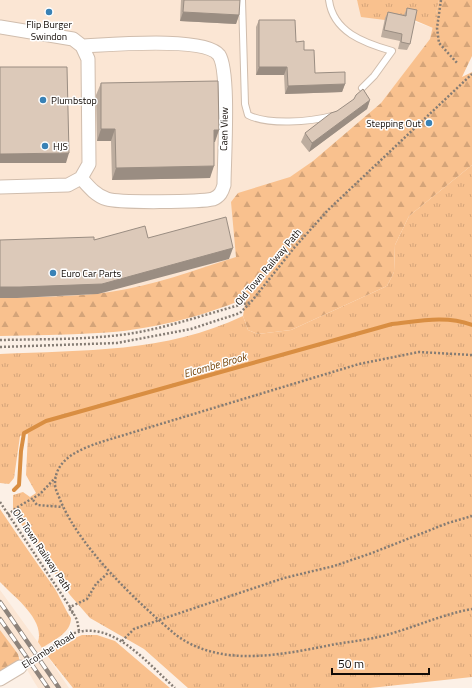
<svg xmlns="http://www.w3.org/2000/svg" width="472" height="688" viewBox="0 0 472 688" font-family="'Titillium Web',sans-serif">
	<defs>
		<pattern id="grass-tufts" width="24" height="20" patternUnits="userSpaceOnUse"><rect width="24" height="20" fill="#f9c18e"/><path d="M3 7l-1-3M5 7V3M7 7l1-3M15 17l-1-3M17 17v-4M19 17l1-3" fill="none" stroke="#d4a479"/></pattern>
		<pattern id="forest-firs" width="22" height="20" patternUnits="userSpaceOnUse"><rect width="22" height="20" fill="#f9c18e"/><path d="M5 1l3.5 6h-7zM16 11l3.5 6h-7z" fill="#d4a479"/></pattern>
	</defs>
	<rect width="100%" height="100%" fill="#fcf0e6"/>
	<path fill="#fbe6d4" d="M 0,0 L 357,0 L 357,2 L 433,28 L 430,40 L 381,103 L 313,161 L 249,207 L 263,255 L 163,297 L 0,311 Z
		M 0,590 L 42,648 L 69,688 L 38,688 L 33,680 L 18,654 L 0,630 Z"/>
	<path fill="url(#grass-tufts)" d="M 357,0 L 439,0 L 433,28 L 414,20 L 385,20 L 361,17 Z
		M 472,165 L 472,677 L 370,688 L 188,688 L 144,649 L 90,618 L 70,595 L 13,512 L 13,495 L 23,492 L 30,497 L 36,493 L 26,475 L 28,434 L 20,436 L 14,478 L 9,484 L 0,483 L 0,354 C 84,350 165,353 243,316 L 248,330 L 258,334 L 291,330 L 387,286 L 394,272 L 395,245 L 409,216 Z
		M 0,509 C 17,535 35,560 53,586 C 60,596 64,608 71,618 C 71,633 54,640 42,648 L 38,642 C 45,619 14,597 0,582 Z
		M 82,635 L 97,635 L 115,641 L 170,688 L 73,688 L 46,654 L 70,640 Z"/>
	<path fill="url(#forest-firs)" d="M 439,0 L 472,0 L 472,56 L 462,77 L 472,72 L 472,165 L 409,216 L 395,245 L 394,272 L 387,286 L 291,330 L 258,334 L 248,330 L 243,316 L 246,298 C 202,317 146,331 98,333 C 65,335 33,335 0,336 L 0,298 C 36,297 74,297 110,292 C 152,286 195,270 236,257 L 231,202 L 238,193 L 290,177 L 313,161 L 381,103 L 430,39 Z
		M 0,630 L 18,654 L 20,662 L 0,673 Z"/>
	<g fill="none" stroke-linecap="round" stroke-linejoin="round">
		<path stroke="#d98e42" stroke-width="4" d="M 14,490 L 19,485 L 21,451 L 24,433 L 46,421 L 392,324 C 419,321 446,315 472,325"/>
		<g stroke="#d0bdad" stroke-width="8">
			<path id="lane" d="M 242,0 L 245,104 L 248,115 C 268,125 310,122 332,116
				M 329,0 C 333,32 364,43 392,51 L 374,76 L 362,88"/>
		</g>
		<g stroke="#d0bdad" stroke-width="15">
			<path id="street" d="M 0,27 L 73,39 L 82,46 L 88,59 L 89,164 L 81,178 L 68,185 L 0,187
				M 81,178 C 88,186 96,196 107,199 C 118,203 201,202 213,199 C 220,196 222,192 224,185 C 224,161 230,71 219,55 C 205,36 107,45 82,46
				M 0,679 L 20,667"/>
		</g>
		<path stroke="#857c74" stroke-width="2.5" stroke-dasharray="2 2" stroke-linecap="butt" d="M 441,0 L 437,28 L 439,43 L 458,64
			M 0,340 C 44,339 90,340 134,333 C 174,326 212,312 251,302
			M 0,347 L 117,343 L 191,329 L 240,313 L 251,302 L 294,248 L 328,210 L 472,74
			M 472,355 L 419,352 L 359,364 L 101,442 C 81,449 55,458 55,484 C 55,490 59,496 61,502 C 82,550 136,601 176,635 C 222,669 285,654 336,644 C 355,641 375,639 393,633 C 420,625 444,614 472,609
			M 33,500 L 37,505 L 63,507
			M 0,502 L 70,607 L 70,611 L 74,614
			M 8,515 L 16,508 L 40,494 L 56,477
			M 79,631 L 77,620 L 70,607 L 87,599 L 96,584 L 109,572
			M 122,641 L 134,629 L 159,620 L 284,578 L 334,566 L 372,553 L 448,523 L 472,516
			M 30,661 L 72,634 C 112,618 148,664 175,688"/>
		<use href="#lane" stroke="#fff" stroke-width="6"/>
		<use href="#street" stroke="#fff" stroke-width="13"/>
		<g stroke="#8d837b" stroke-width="4.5">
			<path id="rail" d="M 0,602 L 59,688
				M 0,619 L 48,688"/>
		</g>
		<use href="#rail" stroke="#fff" stroke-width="3" stroke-dasharray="9" stroke-linecap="butt"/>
	</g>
	<path fill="#bdad9f" d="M 181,0 L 240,0 L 239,15 L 236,24 L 180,21 Z
		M 407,8 L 410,44 L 407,50 L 398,49 L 400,41 L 381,37 L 385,18 L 388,12 L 404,15 Z
		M 259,20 L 296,42 L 304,50 L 315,73 L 345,84 L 342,92 L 285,94 L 284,75 L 256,75 L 256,27 Z
		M 101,83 L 215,142 L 214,142 L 210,178 L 112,180 L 111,141 L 97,141 L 96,95 Z
		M 370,100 L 367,109 L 309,152 L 301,142 L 305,133 L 337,111 Z"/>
	<path fill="#9a8d82" d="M 183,12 L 239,15 L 236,24 L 180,21 Z
		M 259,67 L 287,67 L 284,75 L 256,75 Z
		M 345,84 L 342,92 L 285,94 L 288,86 Z
		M 370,100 L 367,109 L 309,152 L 312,143 Z
		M 101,129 L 115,129 L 111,141 L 97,141 Z
		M 214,130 L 219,130 L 215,142 L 209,142 Z
		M 69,153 L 66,163 L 0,163 L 0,154 Z
		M 214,166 L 210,178 L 112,180 L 116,168 Z
		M 233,248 L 229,259 L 98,294 L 17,298 L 0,298 L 0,287 Z"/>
	<path fill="#dcc9b9" stroke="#9a8d82" d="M 184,0 L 240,0 L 239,15 L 183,12 Z
		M 407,8 L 417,10 L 410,44 L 401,42 L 402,34 L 384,30 L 388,12 L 406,16 Z
		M 259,20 L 295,20 L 296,42 L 304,41 L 304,50 L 314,50 L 315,73 L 345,72 L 345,84 L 288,86 L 287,67 L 259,67 Z
		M 0,67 L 67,67 L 69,153 L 0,154 Z
		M 218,81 L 219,130 L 214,130 L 214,166 L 116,168 L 115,129 L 101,129 L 101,83 Z
		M 363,89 L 370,100 L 312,143 L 305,133 L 331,113 L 337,111 L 354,99 L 356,95 Z
		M 226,217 L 233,248 L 102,284 L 20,287 L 0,287 L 0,240 L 94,237 L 94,240 L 145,226 L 148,238 Z"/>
	<g fill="#3982b6" stroke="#fff" stroke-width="1.5">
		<circle cx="49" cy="12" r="4"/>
		<circle cx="43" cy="100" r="4"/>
		<circle cx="429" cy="123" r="4"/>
		<circle cx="45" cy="146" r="4"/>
		<circle cx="53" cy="273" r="4"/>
	</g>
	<g text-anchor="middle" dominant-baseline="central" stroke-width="3" stroke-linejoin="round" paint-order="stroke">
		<g font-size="10" fill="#120b06" stroke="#fff" text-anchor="start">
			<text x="49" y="24" text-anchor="middle">Flip Burger<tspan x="49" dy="12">Swindon</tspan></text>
			<text x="51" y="100">Plumbstop</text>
			<text x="421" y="123" text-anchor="end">Stepping Out</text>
			<text x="53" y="146">HJS</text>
			<text x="61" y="273">Euro Car Parts</text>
		</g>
		<g font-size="10" fill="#120b06" stroke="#fff">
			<text transform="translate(224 129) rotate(-89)">Caen View</text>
			<text transform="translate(268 267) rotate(-50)">Old Town Railway Path</text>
			<text transform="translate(42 550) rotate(56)">Old Town Railway Path</text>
			<text transform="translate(48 650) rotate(-32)">Elcombe Road</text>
		</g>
		<g font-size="11" font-style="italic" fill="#77450a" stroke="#fff">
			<text transform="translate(215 365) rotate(-16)">Elcombe Brook</text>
		</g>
	</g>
	<path d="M332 668v6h97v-6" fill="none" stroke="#120b06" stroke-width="2"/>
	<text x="338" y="668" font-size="12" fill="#120b06" stroke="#ffffff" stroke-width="3" paint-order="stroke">50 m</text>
</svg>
